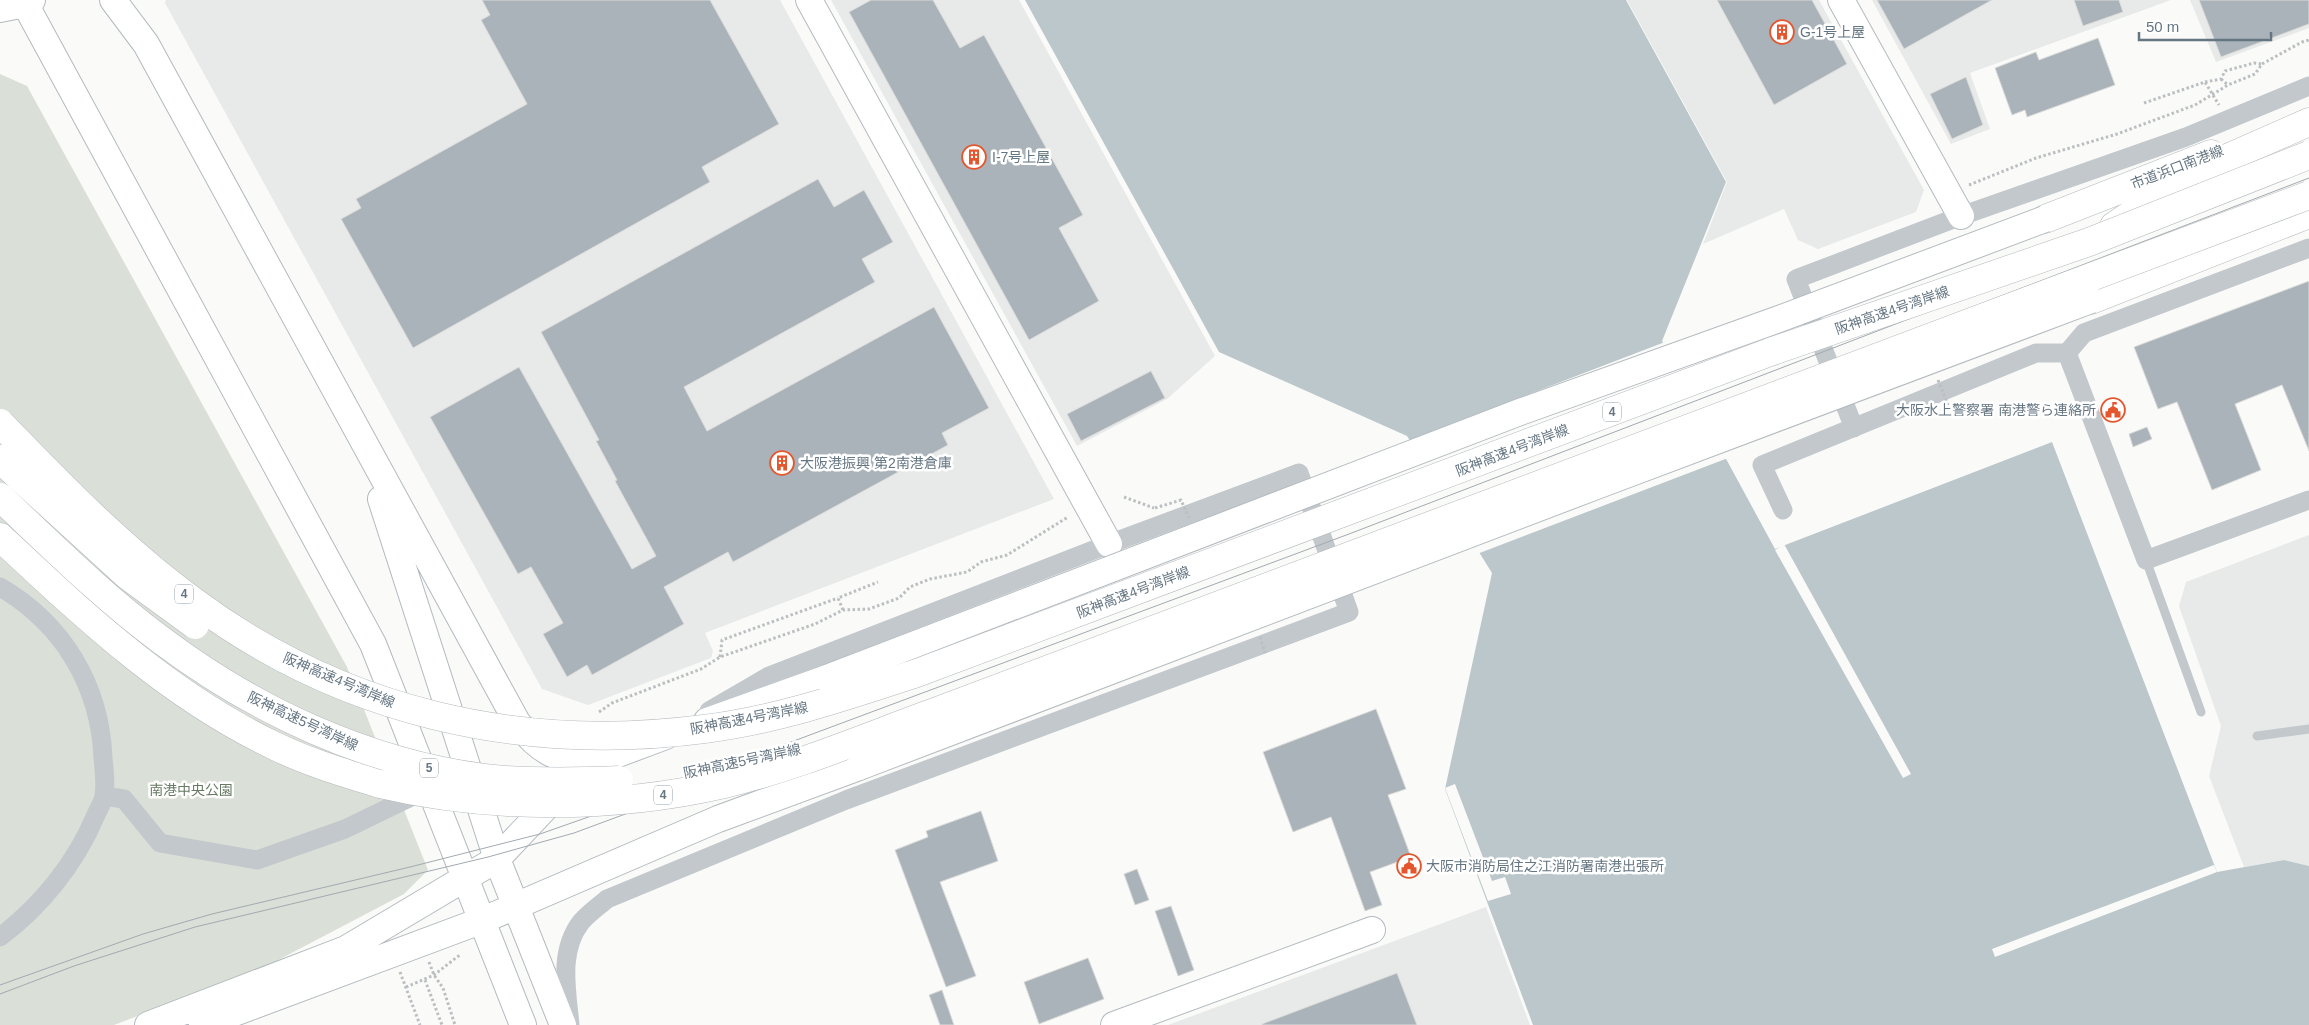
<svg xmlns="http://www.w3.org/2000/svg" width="2309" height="1025" viewBox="0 0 2309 1025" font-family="Arial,'Noto Sans JP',sans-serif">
	<rect width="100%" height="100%" fill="#fafaf8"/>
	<path fill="#e8e9e9" d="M 166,0 L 780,0 L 1054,499 L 705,633 L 713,651 L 711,658 L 588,705 L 542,689 L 165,3 Z
		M 831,0 L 1019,0 L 1215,356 L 1167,399 L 1077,446 Z
		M 1627,0 L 1819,0 L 1924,190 L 1916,212 L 1818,249 L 1798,240 L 1784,209 L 1703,244 L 1727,182 Z
		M 1872,0 L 2171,0 L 1970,73 L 1990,129 L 1951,144 Z
		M 2190,0 L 2309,0 L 2309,28 L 2216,62 Z
		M 2309,535 L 2309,866 L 2284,860 L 2244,867 L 2209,776 L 2221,726 L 2179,606 L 2186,582 Z
		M 1486,907 L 1530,1025 L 1168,1025 Z"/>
	<path fill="#dadfd7" d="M 0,74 L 27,86 L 347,667 L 428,870 L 404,894 L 263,968 L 114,1025 L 0,1025 Z"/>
	<path fill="#bbc7cb" d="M 1025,0 L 1626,0 L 1726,182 L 1662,341 L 1775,549 L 2052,442 L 2217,872 L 2284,860 L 2309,866 L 2309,1025 L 1533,1025 L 1445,789 L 1492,573 L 1407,436 L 1219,352 Z"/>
	<path fill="#fafaf8" d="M 1665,342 L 1728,458 L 1477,554 L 1407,441 Z
		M 1784,544 L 1911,774 L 1903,778 L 1775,550 Z
		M 1455,784 L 1492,881 L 1505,877 L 1511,894 L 1488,901 L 1445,788 Z
		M 2214,865 L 2217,872 L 1995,957 L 1992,949 Z"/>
	<path fill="#aab3b9" stroke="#dcdcda" d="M 482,0 L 710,0 L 779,124 L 702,167 L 710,182 L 413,348 L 341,219 L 361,208 L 356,199 L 527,104 L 481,20 L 490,15 Z
		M 871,0 L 933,0 L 960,48 L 984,35 L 1083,215 L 1059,228 L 1099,301 L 1029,340 L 849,12 Z
		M 1717,0 L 1812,0 L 1847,64 L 1774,105 Z
		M 1877,0 L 1992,0 L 1904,49 Z
		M 2074,0 L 2119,0 L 2123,12 L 2083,26 Z
		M 2199,0 L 2309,0 L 2309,24 L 2221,57 Z
		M 2098,38 L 2115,85 L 2027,117 L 2025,110 L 2012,115 L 1995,68 L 2036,52 L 2039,60 Z
		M 1966,77 L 1983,125 L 1952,139 L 1930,94 Z
		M 818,179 L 834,207 L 864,190 L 893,242 L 862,259 L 875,282 L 684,387 L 707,431 L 934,307 L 989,408 L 942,433 L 948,445 L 733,562 L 728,552 L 664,587 L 684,624 L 592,675 L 587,665 L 567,677 L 543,634 L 563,623 L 531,567 L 518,574 L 430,417 L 519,367 L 632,569 L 656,556 L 615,481 L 617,480 L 596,441 L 599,440 L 541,332 Z
		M 2309,281 L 2309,451 L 2282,385 L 2235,404 L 2261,470 L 2212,490 L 2177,402 L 2158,409 L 2134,347 Z
		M 1151,371 L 1165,398 L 1081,441 L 1067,414 Z
		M 2147,427 L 2152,439 L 2133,447 L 2129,434 Z
		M 1376,709 L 1406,789 L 1388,795 L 1411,857 L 1370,872 L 1382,905 L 1365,911 L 1331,817 L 1293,832 L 1263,752 Z
		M 981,811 L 998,861 L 940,882 L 976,976 L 946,987 L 895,850 L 928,837 L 926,831 Z
		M 1137,869 L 1149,900 L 1135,905 L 1124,874 Z
		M 1171,906 L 1194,970 L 1178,976 L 1155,911 Z
		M 1088,958 L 1104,999 L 1039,1024 L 1024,982 Z
		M 1397,973 L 1417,1025 L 1262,1025 L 1262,1024 Z
		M 942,990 L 954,1025 L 940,1025 L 929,995 Z"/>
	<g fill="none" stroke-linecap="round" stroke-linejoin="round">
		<g stroke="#b3babf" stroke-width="28">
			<path id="secondary" d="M 23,0 L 373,644 L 523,1025
				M 113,0 L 146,44 L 517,722 C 541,755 559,761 599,761
				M 809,0 L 1109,544
				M 1841,0 L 1961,216
				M 0,9 L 25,4 L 32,0
				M 381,499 L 497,859 L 563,1025
				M 707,721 L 827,678
				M 148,1025 L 346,949 L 497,859 L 578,773 L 599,761 L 666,736
				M 202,1025 L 483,920 L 718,819 L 859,767
				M 1114,1025 L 1372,930"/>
		</g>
		<g stroke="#b5babe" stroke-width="29">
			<path id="primary" d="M 2045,219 L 2211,154
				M 2091,300 L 2309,214"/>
		</g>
		<g stroke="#b4b9bd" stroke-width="29">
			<path id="highway" d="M 2114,226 L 2191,174 L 2309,122
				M 0,537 C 86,617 169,696 277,747 C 310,763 345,773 380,784"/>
		</g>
		<path stroke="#bbbfc2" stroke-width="3" stroke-dasharray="2.5 2.5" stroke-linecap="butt" d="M 2221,79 L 2228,85
			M 2205,82 L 2221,79 L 2225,71 L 2254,63 L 2262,64
			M 2144,103 L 2205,82 L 2219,105
			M 1969,185 L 2036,158 L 2117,134 L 2195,105 L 2228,85 L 2255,74 L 2262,64 L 2302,42 L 2309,40
			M 1124,497 L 1154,508
			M 843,610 L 838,598 L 878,582
			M 720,657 L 722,640 L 838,598
			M 599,712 L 612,703 L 701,669 L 720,657 L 815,624 L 843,610 L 869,609 L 899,598 L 910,587 L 930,579 L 967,572 L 981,562 L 1007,555 L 1068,517
			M 429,962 L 434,975 L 443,988 L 455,1025
			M 400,972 L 420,1025
			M 425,980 L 442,1025
			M 406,987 L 434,975 L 461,954"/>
		<path stroke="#c3c8cc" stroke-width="9" d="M 2146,560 L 2201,712
			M 2257,736 L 2309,729"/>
		<path stroke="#c3c8cc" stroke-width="19" d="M 2067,353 L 2146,560 L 2309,500
			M 2067,353 L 2084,333 L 2309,248
			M 1854,428 L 1796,279 L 1961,216 L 2186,137 L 2309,86
			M 1783,510 L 1762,465 L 2036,353 L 2067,353
			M 0,587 C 63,624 100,685 103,758 C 104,769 106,784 104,796 C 103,802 98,810 95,817 C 75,864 41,906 0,937
			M 104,796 L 124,799 L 160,843 L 257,860 L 345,829 L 409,798
			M 570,1025 C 567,991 558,952 581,922 C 588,914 599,906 607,899 L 846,800 L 1349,612 L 1299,473 L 1109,544 L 769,676 L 709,711"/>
		<use href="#secondary" stroke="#fff" stroke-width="26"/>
		<use href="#primary" stroke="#fff" stroke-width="28"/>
		<use href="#highway" stroke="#fff" stroke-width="28"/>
		<path stroke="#a2aab0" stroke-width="1" d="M 0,985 L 143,934 L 212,914 L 410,867 L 540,834 L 614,808 L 1349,534 L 2057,262 L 2309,168
			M 0,994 L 74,966 L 195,927 L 488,857 L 574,833 L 1352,545 L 2309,178"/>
		<g stroke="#b3babf" stroke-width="28" stroke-linecap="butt">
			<path id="secondary-bridge" d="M 827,678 L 1520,412 L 1779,319 L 2045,219
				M 859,767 L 1599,485 L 2091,300"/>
		</g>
		<g stroke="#b4b9bd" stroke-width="29" stroke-linecap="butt">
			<path id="highway-bridge" d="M 0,423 C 61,486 122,549 193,601 C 342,712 520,753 704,729 C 777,720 847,696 917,673 L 1770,352 L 2089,242 L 2309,155
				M 0,459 L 128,576 L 195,625
				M 0,497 C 52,546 103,597 161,640 C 254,710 367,763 484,778 C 529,783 574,782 619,780
				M 380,784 C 489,810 615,809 724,784 C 796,767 866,737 935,712 L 2309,195"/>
		</g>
		<path stroke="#bbbfc2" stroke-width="3" stroke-dasharray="2.5 2.5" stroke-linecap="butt" d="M 1938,380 L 1948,405
			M 1155,508 L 1181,500 L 1189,518
			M 1260,637 L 1265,653"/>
		<use href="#secondary-bridge" stroke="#fff" stroke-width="26"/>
		<use href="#highway-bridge" stroke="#fff" stroke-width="28"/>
	</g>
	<defs>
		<g id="building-ring" transform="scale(1.25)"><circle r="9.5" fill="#fff" stroke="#e4572e" stroke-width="1.5"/><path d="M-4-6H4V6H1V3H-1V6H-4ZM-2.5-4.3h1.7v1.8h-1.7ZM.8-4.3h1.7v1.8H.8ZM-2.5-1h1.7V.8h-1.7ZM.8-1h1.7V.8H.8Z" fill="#e4572e"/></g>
		<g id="civic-ring" transform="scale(1.25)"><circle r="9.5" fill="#fff" stroke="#e4572e" stroke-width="1.5"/><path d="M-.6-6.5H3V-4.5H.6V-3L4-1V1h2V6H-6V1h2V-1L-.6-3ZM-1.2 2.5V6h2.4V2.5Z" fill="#e4572e"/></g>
	</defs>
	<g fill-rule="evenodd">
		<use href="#building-ring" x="1782" y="32"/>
		<use href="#building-ring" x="974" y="157"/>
		<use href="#civic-ring" x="2113" y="410"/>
		<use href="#building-ring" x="782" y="463"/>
		<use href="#civic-ring" x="1409" y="866"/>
	</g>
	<g text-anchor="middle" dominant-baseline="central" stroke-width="5" stroke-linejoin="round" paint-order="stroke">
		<g fill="#fff" stroke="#939fa8" stroke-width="1">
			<rect x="1603" y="402.5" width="18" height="19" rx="4"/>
			<rect x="175" y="584.5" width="18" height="19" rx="4"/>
			<rect x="420" y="758.5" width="18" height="19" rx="4"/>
			<rect x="654" y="785.5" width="18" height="19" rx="4"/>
		</g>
		<g font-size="12" font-weight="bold" fill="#657683">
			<text x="1612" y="412">4</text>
			<text x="184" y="594">4</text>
			<text x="429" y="768">5</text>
			<text x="663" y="795">4</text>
		</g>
		<g font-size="14" fill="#657683" stroke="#fff" text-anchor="start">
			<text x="1800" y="32">G-1号上屋</text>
			<text x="992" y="157">I-7号上屋</text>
			<text x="2096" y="410" text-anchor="end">大阪水上警察署 南港警ら連絡所</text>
			<text x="800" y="463">大阪港振興 第2南港倉庫</text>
			<text x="1426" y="866">大阪市消防局住之江消防署南港出張所</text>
		</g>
		<g font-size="14" fill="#657683" stroke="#fff">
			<text transform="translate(2177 167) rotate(-21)">市道浜口南港線</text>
			<text transform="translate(1892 310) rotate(-19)">阪神高速4号湾岸線</text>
			<text transform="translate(1512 450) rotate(-21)">阪神高速4号湾岸線</text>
			<text transform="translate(1133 592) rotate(-21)">阪神高速4号湾岸線</text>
			<text transform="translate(339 680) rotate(23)">阪神高速4号湾岸線</text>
			<text transform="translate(749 718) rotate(-11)">阪神高速4号湾岸線</text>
			<text transform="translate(303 721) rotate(25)">阪神高速5号湾岸線</text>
			<text transform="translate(742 761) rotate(-12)">阪神高速5号湾岸線</text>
		</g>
		<g font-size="14" fill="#687a64" stroke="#fff">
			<text x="191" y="790">南港中央公園</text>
		</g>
	</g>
	<path d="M2139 32v8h132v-8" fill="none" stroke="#657683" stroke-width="2.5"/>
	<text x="2146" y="32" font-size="15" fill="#657683" stroke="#ffffff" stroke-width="4" paint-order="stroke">50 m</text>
</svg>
